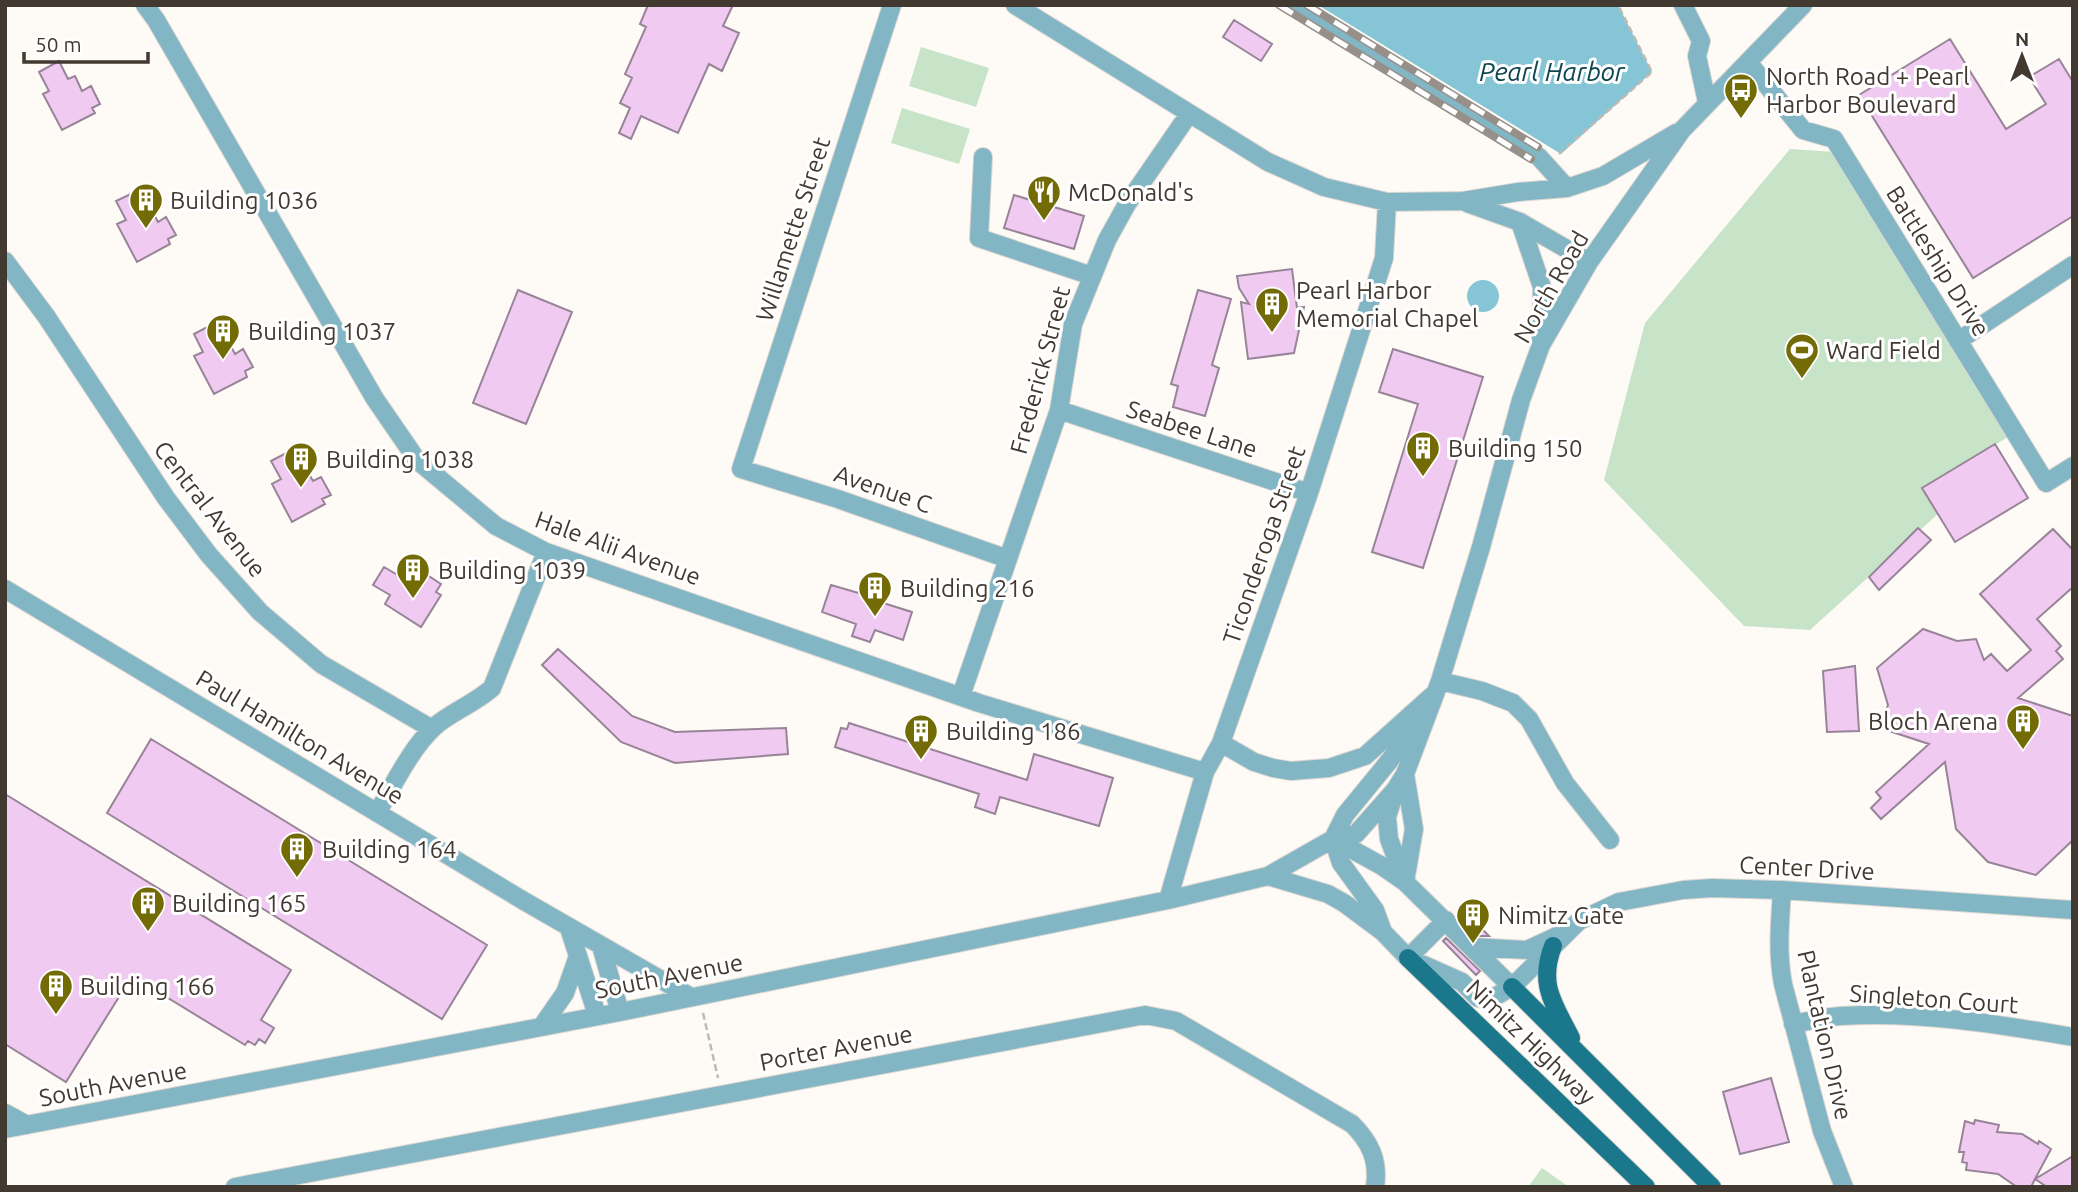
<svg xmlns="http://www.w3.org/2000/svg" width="2078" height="1192" viewBox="0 0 2078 1192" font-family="Ubuntu,sans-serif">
	<rect width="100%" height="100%" fill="#fefaf5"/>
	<path fill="#c7e4c8" d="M 921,47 L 989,68 L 976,107 L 909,86 Z
		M 902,108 L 970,129 L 959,164 L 891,143 Z
		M 1790,149 L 1835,152 L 2008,437 L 1923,488 L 1938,514 L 1810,630 L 1744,626 L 1604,480 L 1645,323 Z
		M 1542,1168 L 1569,1187 L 1528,1187 Z"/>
	<path fill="#86c5d5" d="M 1318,5 L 1618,5 L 1652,72 L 1561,154 Z
		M1467 296a16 16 0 1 1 32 0a16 16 0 1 1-32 0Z"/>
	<path fill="#f1caf1" stroke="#988498" stroke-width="2" d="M 648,5 L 733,5 L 723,26 L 739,33 L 722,71 L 709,64 L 678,133 L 641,116 L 631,139 L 619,133 L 630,108 L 620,103 L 632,78 L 625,74 L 646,27 L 640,24 Z
		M 1234,20 L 1272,44 L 1261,61 L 1223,37 Z
		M 1950,39 L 2006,129 L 2046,104 L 2029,77 L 2059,59 L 2073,82 L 2073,216 L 1973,278 L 1859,95 Z
		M 59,61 L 68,79 L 75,76 L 82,91 L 91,86 L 100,104 L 92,108 L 95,113 L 62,130 L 43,94 L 49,91 L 39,72 Z
		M 135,192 L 145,210 L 150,207 L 158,222 L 166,217 L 176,235 L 168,239 L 170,244 L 137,262 L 117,224 L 126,220 L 116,201 Z
		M 1014,195 L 1084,216 L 1074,249 L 1004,228 Z
		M 1292,269 L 1297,308 L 1304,307 L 1294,353 L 1248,359 L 1241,302 L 1249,304 L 1239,288 L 1237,276 Z
		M 518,290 L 572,312 L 526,424 L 473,403 Z
		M 1198,290 L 1231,299 L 1212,365 L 1219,368 L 1205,416 L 1173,407 L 1178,386 L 1171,384 Z
		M 213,324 L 222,341 L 227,339 L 235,354 L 243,349 L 253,367 L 245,371 L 247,377 L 214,394 L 194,356 L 203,352 L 194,334 Z
		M 1393,349 L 1483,377 L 1423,568 L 1372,552 L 1418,404 L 1379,392 Z
		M 1995,444 L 2028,498 L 1955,542 L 1922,488 Z
		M 290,451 L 300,469 L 305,467 L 313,481 L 321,477 L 331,495 L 322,499 L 325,504 L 292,522 L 272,484 L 281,479 L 271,461 Z
		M 1918,528 L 1931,540 L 1879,590 L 1869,577 Z
		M 2053,529 L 2073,550 L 2073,587 L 2037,619 L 2061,646 L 2056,651 L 2063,659 L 2018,698 L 2073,716 L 2073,840 L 2036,875 L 1988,862 L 1956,829 L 1945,762 L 1881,819 L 1871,808 L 1881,798 L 1876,792 L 1929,744 L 1880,728 L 1888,705 L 1877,668 L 1923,629 L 1957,641 L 1976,639 L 1984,660 L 1991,654 L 2007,671 L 2031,650 L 1980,594 Z
		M 384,567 L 401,577 L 405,572 L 419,582 L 424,573 L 441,584 L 436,592 L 441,595 L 421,627 L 385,604 L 390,595 L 373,585 Z
		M 831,585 L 862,594 L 864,588 L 883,594 L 880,602 L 912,612 L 903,640 L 875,630 L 870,642 L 852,636 L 856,624 L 822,612 Z
		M 558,649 L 632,716 L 675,732 L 786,728 L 788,754 L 675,763 L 621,742 L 542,665 Z
		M 1855,666 L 1859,731 L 1827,732 L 1823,671 Z
		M 849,723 L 1027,780 L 1034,754 L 1113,778 L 1099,826 L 1000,797 L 995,814 L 975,807 L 979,794 L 835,747 L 841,728 L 847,729 Z
		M 151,739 L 487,945 L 442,1019 L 107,813 Z
		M 5,794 L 291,970 L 261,1020 L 274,1028 L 265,1043 L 259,1039 L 255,1045 L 248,1041 L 245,1045 L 132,976 L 66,1082 L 5,1044 Z
		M 1468,915 L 1489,936 L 1476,936 L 1461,921 Z
		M 1446,938 L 1480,971 L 1476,975 L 1443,941 Z
		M 1771,1078 L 1789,1142 L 1740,1154 L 1723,1092 Z
		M 1975,1120 L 1999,1125 L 1997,1132 L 2022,1134 L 2038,1144 L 2039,1141 L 2051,1149 L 2035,1179 L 2073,1156 L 2073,1187 L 2047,1187 L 2035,1179 L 2031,1187 L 2017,1187 L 1998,1174 L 1966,1170 L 1967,1163 L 1962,1162 L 1964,1152 L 1959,1152 L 1965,1121 L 1974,1124 Z"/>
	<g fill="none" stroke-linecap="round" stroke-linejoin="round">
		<g stroke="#dcd7d2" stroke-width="20">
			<path id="minor" d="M 145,5 L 156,20 L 375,399 L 417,460 L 496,526 L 546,552 L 979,703 L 1205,772
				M 892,5 L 741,469 L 838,499 L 1008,559
				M 1015,5 L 1268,162 L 1324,187 L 1387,202 L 1463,201 L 1518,192 L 1567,188 L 1603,176 L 1676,133
				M 1292,5 L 1539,157 L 1567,188
				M 1683,5 L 1701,41 L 1697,56 L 1707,102
				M 1748,62 L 1803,130 L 1834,139 L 2046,483 L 2073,466
				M 983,157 L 979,238 L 1092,276
				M 1467,203 L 1520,222 L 1589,262
				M 1520,222 L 1542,287 L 1541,344
				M 5,261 L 46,316 L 166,498 L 209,555 L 260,612 L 321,664 L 432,729
				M 1958,341 L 2073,265
				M 1059,410 L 1309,493
				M 5,589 L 524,901 L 691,997
				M 1440,681 L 1482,691 L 1513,703 L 1529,719 L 1565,783 L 1610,840
				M 961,696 L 1059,410 L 1073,324 L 1107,240 L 1127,204 L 1189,114
				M 1221,743 L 1254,762 L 1273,768 L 1291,771 L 1329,768 L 1365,756 L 1433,695
				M 1394,795 L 1387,817 L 1389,839 L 1405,882
				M 377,813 C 393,786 411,748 434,727 C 451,712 474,704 492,688 L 546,552
				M 1333,839 L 1382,866 L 1405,882 L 1512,987
				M 1333,839 L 1345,815 L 1390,760 L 1417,720
				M 1333,839 L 1341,863 L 1375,910 L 1383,932
				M 1268,876 L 1328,894 L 1344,903 L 1383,932 L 1408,958 L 1462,982 L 1478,998 L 1489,1000 L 1512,987 L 1579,921 L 1619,902 L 1683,890 L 1712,888 L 1782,890 L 2073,910
				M 1405,882 L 1414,829 L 1405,774
				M 1782,890 C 1780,923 1777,952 1783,984 L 1822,1131 L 1844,1187
				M 1168,900 L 1205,772 L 1221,743 L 1309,493 L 1384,258 L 1387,202
				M 569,928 L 597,1015
				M 601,946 L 620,1012
				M 1473,947 L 1527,950 L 1557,936
				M 1408,958 L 1446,920
				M 1793,1024 C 1808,1021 1825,1017 1841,1016 C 1918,1011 1997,1024 2073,1037
				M 542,1026 L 565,993 L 578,956
				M 5,1113 L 27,1125
				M 5,1129 L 620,1012 L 1168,900 L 1268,876 L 1333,839 L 1356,834 L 1395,790 L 1405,774 L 1440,681 L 1481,547 L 1521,400 L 1541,345 L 1589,262 L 1682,130 L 1803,5
				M 235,1187 L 1145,1015 L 1176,1021 L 1352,1124 C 1370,1142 1379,1160 1375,1187"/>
		</g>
		<g stroke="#dcd7d2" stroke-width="20">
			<path id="major" d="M 1553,946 C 1538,985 1554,1004 1571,1038
				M 1408,958 L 1646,1187
				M 1512,987 L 1712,1187"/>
		</g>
		<path stroke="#c0bab4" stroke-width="2.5" stroke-dasharray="7 3.5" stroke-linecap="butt" d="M 1559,154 L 1652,72 L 1618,5
			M 703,1013 L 718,1078"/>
		<use href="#minor" stroke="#83b6c4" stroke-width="18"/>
		<use href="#major" stroke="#1b788c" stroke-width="18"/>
		<g stroke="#97908a" stroke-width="8">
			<path id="rail" d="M 1279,5 L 1531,159
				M 1307,5 L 1538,147"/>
		</g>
		<use href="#rail" stroke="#fff" stroke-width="5" stroke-dasharray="16" stroke-linecap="butt"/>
	</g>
	<defs>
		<g id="bus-pin" transform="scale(1.75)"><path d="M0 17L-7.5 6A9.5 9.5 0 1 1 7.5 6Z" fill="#736b06" stroke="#fff"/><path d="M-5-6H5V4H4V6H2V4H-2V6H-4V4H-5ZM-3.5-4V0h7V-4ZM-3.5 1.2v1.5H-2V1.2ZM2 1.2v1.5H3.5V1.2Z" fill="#fff"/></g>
		<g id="restaurant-pin" transform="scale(1.75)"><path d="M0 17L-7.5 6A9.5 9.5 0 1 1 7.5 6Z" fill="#736b06" stroke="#fff"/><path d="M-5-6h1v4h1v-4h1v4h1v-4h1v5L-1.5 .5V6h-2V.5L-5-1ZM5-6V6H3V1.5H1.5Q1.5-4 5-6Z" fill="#fff"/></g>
		<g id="building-pin" transform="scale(1.75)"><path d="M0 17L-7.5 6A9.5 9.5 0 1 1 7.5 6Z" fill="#736b06" stroke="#fff"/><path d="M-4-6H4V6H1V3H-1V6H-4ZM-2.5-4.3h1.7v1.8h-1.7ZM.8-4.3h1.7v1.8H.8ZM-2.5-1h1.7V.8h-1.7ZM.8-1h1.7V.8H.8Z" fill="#fff"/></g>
		<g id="stadium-pin" transform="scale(1.75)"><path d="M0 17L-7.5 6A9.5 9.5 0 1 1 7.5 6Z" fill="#736b06" stroke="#fff"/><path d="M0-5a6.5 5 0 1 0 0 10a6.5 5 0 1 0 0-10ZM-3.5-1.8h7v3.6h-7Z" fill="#fff"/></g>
	</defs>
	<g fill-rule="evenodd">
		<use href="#bus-pin" x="1741" y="90"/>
		<use href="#restaurant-pin" x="1044" y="192"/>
		<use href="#building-pin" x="146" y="200"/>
		<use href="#building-pin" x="1272" y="304"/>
		<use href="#building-pin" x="223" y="331"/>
		<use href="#stadium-pin" x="1802" y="350"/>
		<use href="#building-pin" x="1423" y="448"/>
		<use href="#building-pin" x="301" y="459"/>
		<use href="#building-pin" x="413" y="570"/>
		<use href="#building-pin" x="875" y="588"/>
		<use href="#building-pin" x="2023" y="721"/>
		<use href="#building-pin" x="921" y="731"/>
		<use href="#building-pin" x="297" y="849"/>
		<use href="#building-pin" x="148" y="903"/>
		<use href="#building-pin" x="1473" y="915"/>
		<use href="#building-pin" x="56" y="986"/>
	</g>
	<g text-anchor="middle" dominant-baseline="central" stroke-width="6" stroke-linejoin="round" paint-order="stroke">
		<g font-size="24" fill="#423931" stroke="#fff" text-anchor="start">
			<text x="1766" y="76">North Road + Pearl<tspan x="1766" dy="28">Harbor Boulevard</tspan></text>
			<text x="1068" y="192">McDonald's</text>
			<text x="170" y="200">Building 1036</text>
			<text x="1296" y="290">Pearl Harbor<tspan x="1296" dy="28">Memorial Chapel</tspan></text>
			<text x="248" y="331">Building 1037</text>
			<text x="1826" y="350">Ward Field</text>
			<text x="1448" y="448">Building 150</text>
			<text x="326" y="459">Building 1038</text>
			<text x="438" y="570">Building 1039</text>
			<text x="900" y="588">Building 216</text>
			<text x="1998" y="721" text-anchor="end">Bloch Arena</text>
			<text x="946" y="731">Building 186</text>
			<text x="322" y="849">Building 164</text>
			<text x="172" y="903">Building 165</text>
			<text x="1498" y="915">Nimitz Gate</text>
			<text x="80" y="986">Building 166</text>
		</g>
		<g font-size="24" fill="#423931" stroke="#fff">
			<text transform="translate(793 229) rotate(-72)">Willamette Street</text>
			<text transform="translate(1938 261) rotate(58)">Battleship Drive</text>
			<text transform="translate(1551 287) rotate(-60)">North Road</text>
			<text transform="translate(1040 370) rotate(-75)">Frederick Street</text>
			<text transform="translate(1192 429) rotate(18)">Seabee Lane</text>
			<text transform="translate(883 489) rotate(19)">Avenue C</text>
			<text transform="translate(210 509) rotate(52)">Central Avenue</text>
			<text transform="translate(1264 545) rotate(-71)">Ticonderoga Street</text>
			<text transform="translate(618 548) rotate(20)">Hale Alii Avenue</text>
			<text transform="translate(300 737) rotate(31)">Paul Hamilton Avenue</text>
			<text transform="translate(1807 868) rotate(3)">Center Drive</text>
			<text transform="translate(669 976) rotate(-11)">South Avenue</text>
			<text transform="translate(1934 999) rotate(4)">Singleton Court</text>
			<text transform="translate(1825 1035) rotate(77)">Plantation Drive</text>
			<text transform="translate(1531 1042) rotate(44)">Nimitz Highway</text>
			<text transform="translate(836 1048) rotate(-11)">Porter Avenue</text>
			<text transform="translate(113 1084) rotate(-11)">South Avenue</text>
		</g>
		<g font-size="26" font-style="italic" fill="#0d4651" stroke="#fff">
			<text x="1552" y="71">Pearl Harbor</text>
		</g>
	</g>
	<rect width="2078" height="1192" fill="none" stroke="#423931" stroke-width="14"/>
	<g transform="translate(2022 56)" stroke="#ffffff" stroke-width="5" paint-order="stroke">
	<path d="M0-5L12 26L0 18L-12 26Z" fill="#423931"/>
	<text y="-10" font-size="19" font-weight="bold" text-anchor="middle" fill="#423931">N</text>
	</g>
	<path d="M24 52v10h124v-10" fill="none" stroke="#423931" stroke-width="3.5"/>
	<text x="35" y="52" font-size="21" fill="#423931" stroke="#ffffff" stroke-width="5" paint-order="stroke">50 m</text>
</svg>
